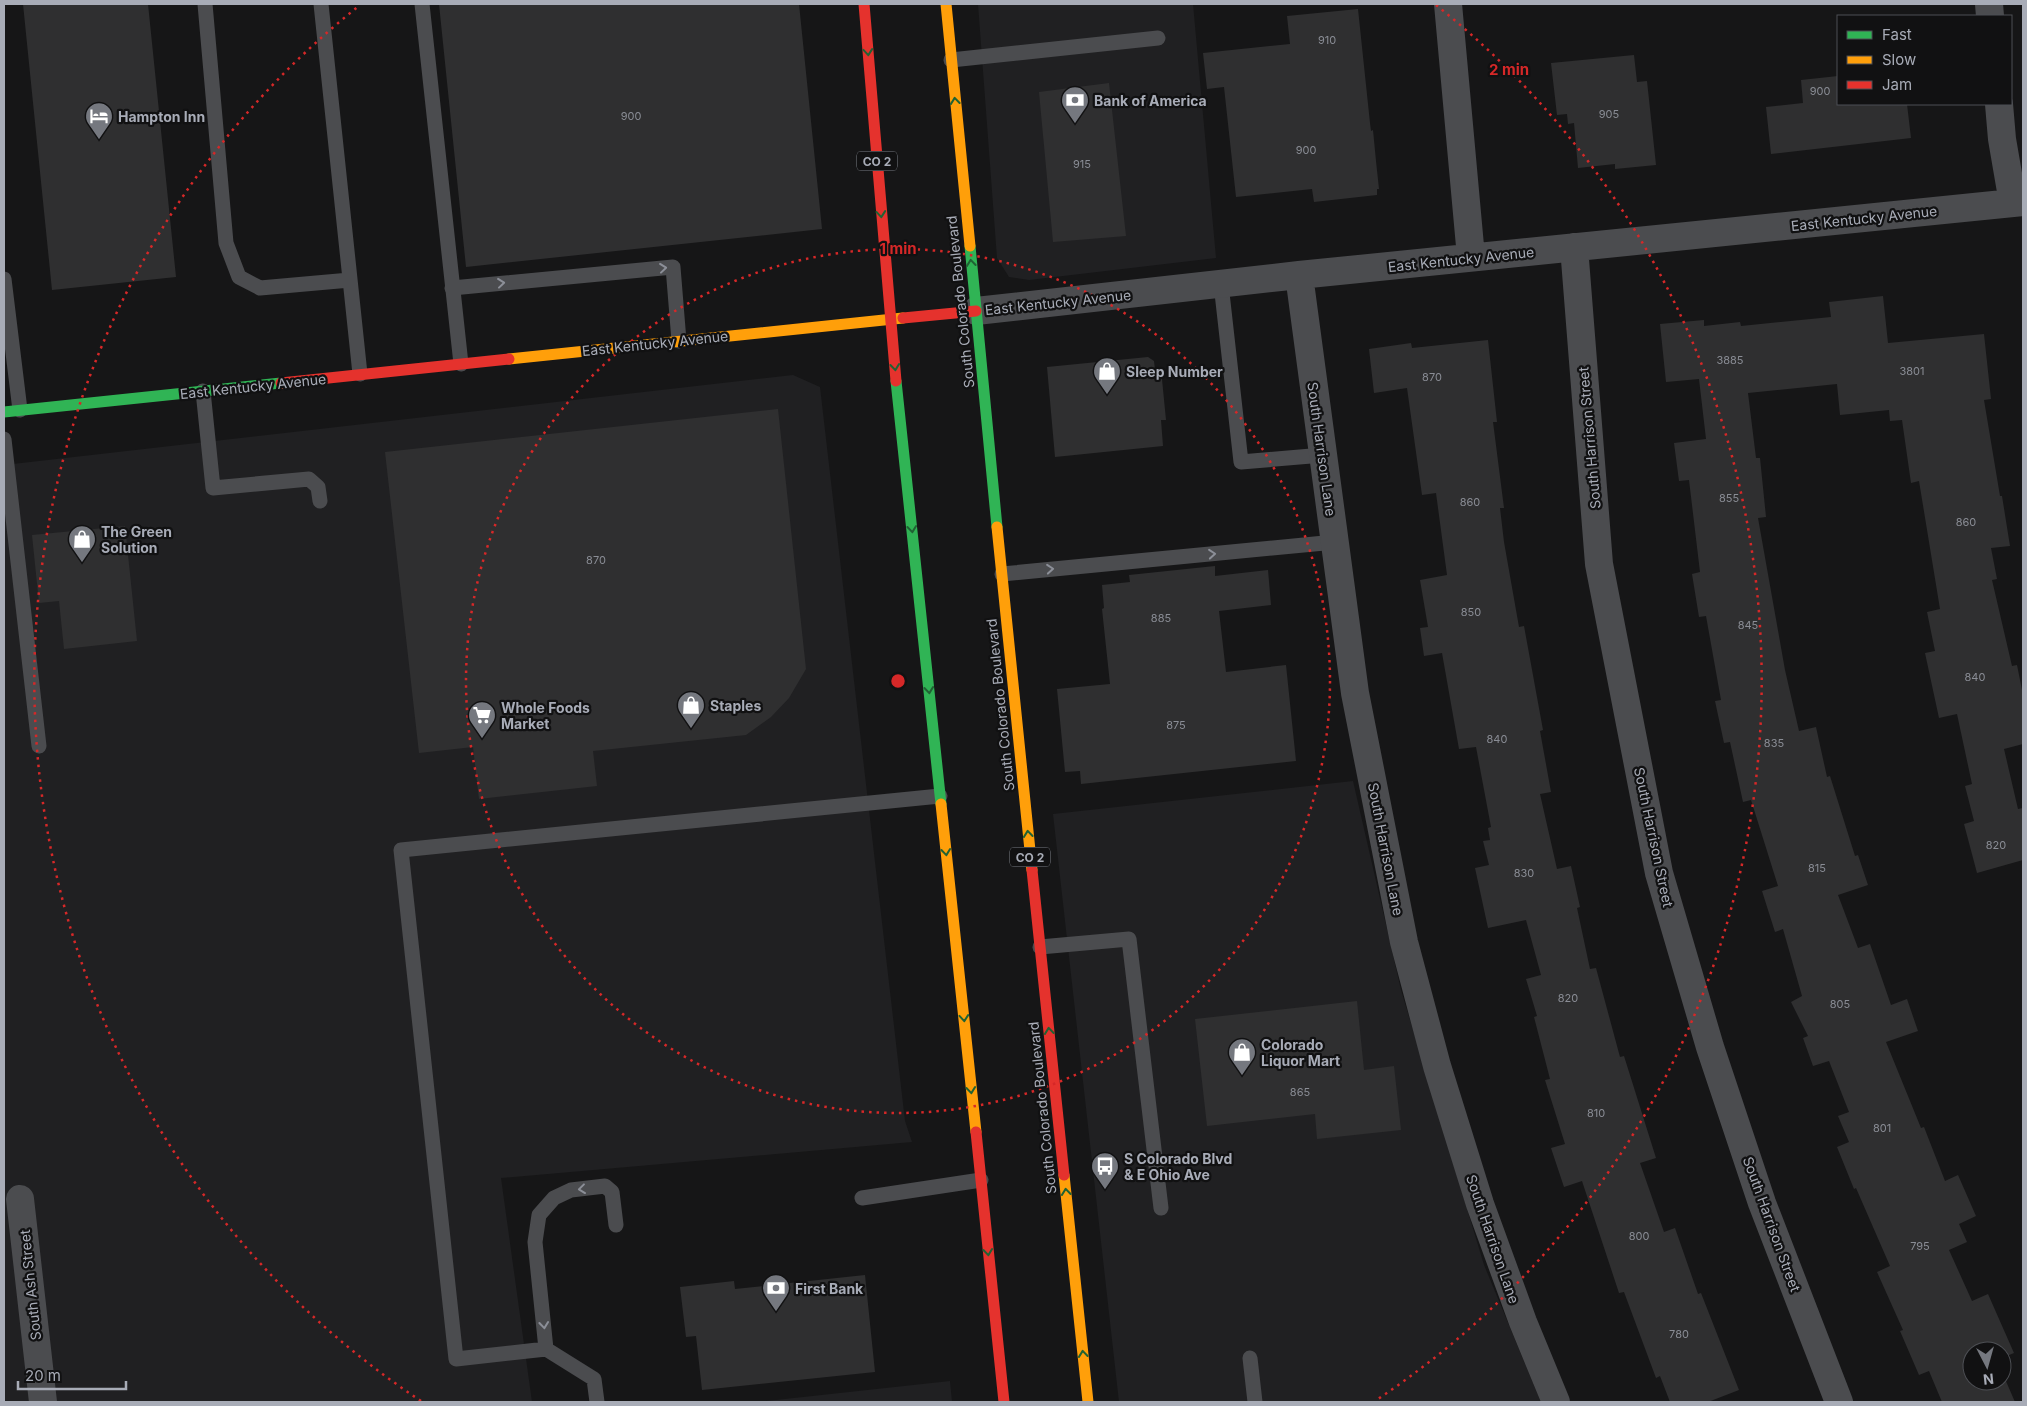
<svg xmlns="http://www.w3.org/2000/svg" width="2027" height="1406" viewBox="0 0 2027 1406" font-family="Inter,sans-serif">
	<rect width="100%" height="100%" fill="#161617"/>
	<path fill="#202022" d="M 978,4 L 1193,4 L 1216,258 L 1029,280 L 1009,277 L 997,258 Z
		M 793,375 L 820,387 L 905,1121 L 912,1142 L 501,1178 L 532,1402 L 4,1402 L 4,465 Z
		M 1353,781 L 1401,990 L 1484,1265 L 1541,1402 L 1119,1402 L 1053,814 Z
		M 950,1381 L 952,1402 L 757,1402 Z"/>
	<path fill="#2f2f30" d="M 23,4 L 148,4 L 176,277 L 52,290 Z
		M 439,4 L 799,4 L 822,229 L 466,267 Z
		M 1358,9 L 1370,123 L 1371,131 L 1373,130 L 1376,161 L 1379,189 L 1377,189 L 1377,195 L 1314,202 L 1312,189 L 1236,197 L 1224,87 L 1207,89 L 1203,53 L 1290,44 L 1287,16 Z
		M 1634,55 L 1637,82 L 1647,81 L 1656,165 L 1615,169 L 1615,164 L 1578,168 L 1574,123 L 1568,124 L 1567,114 L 1557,115 L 1551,63 Z
		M 1838,76 L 1838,104 L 1907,104 L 1911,138 L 1771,154 L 1766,107 L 1803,103 L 1801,80 Z
		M 1109,83 L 1126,236 L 1053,242 L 1039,92 Z
		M 1883,296 L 1888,343 L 1984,334 L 1991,399 L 1984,400 L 2000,496 L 2002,496 L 2010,546 L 1991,548 L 1997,579 L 1992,580 L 2012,666 L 2017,665 L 2023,695 L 2023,744 L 2004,749 L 2018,809 L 2023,808 L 2023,860 L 1977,873 L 1964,824 L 1974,821 L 1965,786 L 1972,784 L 1957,714 L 1939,718 L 1925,653 L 1935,651 L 1927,612 L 1940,609 L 1919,481 L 1911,483 L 1902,420 L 1890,421 L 1889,410 L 1840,415 L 1837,384 L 1748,393 L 1756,458 L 1760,458 L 1766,517 L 1758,518 L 1785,670 L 1799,731 L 1816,727 L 1827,777 L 1830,776 L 1855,856 L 1858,855 L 1868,885 L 1838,895 L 1858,948 L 1870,944 L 1891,1005 L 1907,999 L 1918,1031 L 1886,1042 L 1921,1128 L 1924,1127 L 1945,1181 L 1958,1175 L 1976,1216 L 1959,1224 L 1967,1242 L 1949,1250 L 1972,1301 L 1988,1294 L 2014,1353 L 2002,1358 L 2002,1351 L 1972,1351 L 1972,1381 L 2002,1381 L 2002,1372 L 2015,1402 L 1942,1402 L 1929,1371 L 1919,1375 L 1900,1331 L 1903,1330 L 1877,1272 L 1890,1266 L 1856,1188 L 1854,1189 L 1837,1147 L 1849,1142 L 1838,1116 L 1849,1112 L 1829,1061 L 1813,1066 L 1803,1038 L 1808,1036 L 1791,1002 L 1802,996 L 1783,929 L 1775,932 L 1762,891 L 1778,886 L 1751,800 L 1743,802 L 1730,742 L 1724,743 L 1715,701 L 1721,700 L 1706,616 L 1699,617 L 1692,574 L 1700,572 L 1689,480 L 1679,481 L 1674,443 L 1706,439 L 1699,379 L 1666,382 L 1660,324 L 1704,320 L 1704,326 L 1740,322 L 1741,326 L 1831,317 L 1829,302 Z
		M 1488,340 L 1497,422 L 1493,422 L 1504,508 L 1500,508 L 1504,542 L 1519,627 L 1524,626 L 1543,730 L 1540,731 L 1551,792 L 1540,794 L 1557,869 L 1571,866 L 1580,907 L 1577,908 L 1590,969 L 1596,968 L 1620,1057 L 1624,1056 L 1656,1158 L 1640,1163 L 1664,1232 L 1675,1228 L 1698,1294 L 1701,1293 L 1739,1390 L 1708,1402 L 1670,1402 L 1660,1376 L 1656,1378 L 1624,1292 L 1619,1293 L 1582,1181 L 1564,1187 L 1551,1148 L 1565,1144 L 1545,1080 L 1550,1079 L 1534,1017 L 1537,1016 L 1526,979 L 1541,975 L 1526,920 L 1488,928 L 1475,868 L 1489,865 L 1483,841 L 1490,840 L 1488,828 L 1491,827 L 1476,747 L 1459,749 L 1442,653 L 1424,656 L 1420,628 L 1428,627 L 1420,580 L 1447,575 L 1436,493 L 1422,495 L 1407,388 L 1374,393 L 1369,349 L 1411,343 L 1412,348 Z
		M 1148,357 L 1154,361 L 1155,370 L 1161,369 L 1166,420 L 1161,420 L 1163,446 L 1055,457 L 1047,367 Z
		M 778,409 L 806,669 L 789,698 L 771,717 L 746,735 L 593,751 L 597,786 L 479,799 L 473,747 L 419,753 L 385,452 Z
		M 125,526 L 137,641 L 64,649 L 59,601 L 39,603 L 32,535 Z
		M 1215,566 L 1215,576 L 1268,570 L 1271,605 L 1219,611 L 1226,672 L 1286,665 L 1296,761 L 1081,784 L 1080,771 L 1065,772 L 1057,689 L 1110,684 L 1102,609 L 1104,608 L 1102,585 L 1130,582 L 1129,575 Z
		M 1357,1001 L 1364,1070 L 1394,1066 L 1401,1130 L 1317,1139 L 1315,1114 L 1207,1126 L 1195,1019 Z
		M 865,1275 L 875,1372 L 702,1390 L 696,1336 L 686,1337 L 680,1287 L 734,1281 L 735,1289 Z"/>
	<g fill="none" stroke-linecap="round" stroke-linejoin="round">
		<path stroke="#4b4c4f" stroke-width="15" d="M 205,4 L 226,243 L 239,277 L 260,288 L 350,280
			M 321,4 L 360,374
			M 422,4 L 461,364
			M 951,60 L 1158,38
			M 4,279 L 20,410
			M 1221,284 L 1241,462 L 1323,455
			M 452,288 L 673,267 L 679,341
			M 203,391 L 213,488 L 309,479 L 318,487 L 320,501
			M 4,439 L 39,746
			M 1002,574 L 1335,542
			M 1040,947 L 1129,939 L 1161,1208
			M 862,1198 L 981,1180
			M 546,1349 L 535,1242 L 539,1215 L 554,1198 L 571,1190 L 605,1186 L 612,1192 L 616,1225
			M 1250,1358 L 1255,1402
			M 597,1402 L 594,1379 L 546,1349 L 456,1359 L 401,850 L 940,796"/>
		<path stroke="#4b4c4f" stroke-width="28" d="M 1448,4 L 1471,257
			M 1989,4 L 1990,16
			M 1999,104 L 2002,139 L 2013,203
			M 1574,247 L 1599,564 L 1659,873 L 1710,1047 L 1762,1203 L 1839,1402
			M 1299,275 L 1355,693 L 1404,942 L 1437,1066 L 1480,1204 L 1523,1322 L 1556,1402
			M 976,311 L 1299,275 L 2023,202
			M 20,1199 L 43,1402"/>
		<path stroke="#30b455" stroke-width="11" d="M 970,246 L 997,527
			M 896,381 L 941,804
			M 4,412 L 281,383"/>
		<path stroke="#ff9f0a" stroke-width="11" d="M 946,4 L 970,246
			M 509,359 L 903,318
			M 997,527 L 1032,870
			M 941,804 L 976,1132
			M 1064,1175 L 1088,1402"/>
		<path stroke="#e5322d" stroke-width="11" d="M 864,4 L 896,381
			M 903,318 L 976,311
			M 281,383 L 509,359
			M 1032,870 L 1064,1175
			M 976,1132 L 1004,1402"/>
	</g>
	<defs><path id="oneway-chevron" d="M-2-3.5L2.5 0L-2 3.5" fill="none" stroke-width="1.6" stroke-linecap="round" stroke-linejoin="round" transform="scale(1.25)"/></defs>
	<g stroke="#206234">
		<use href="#oneway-chevron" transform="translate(868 52) rotate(85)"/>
		<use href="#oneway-chevron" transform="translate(955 101) rotate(-96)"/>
		<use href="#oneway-chevron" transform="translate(881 214) rotate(85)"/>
		<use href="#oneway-chevron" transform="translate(971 263) rotate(-96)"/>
		<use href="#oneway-chevron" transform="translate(895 367) rotate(84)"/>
		<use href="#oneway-chevron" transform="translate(912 529) rotate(84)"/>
		<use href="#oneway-chevron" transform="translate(929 690) rotate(84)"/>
		<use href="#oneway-chevron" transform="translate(1028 834) rotate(-96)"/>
		<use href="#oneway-chevron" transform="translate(946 852) rotate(84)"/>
		<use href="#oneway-chevron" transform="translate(964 1018) rotate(85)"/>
		<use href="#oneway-chevron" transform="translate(1049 1031) rotate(-96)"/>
		<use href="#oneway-chevron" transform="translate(971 1090) rotate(84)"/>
		<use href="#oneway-chevron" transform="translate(1066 1192) rotate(-96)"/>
		<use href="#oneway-chevron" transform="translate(988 1252) rotate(84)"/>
		<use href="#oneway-chevron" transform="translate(1083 1354) rotate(-96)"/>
	</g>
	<g stroke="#8c8f98">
		<use href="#oneway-chevron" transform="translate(663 268) rotate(-6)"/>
		<use href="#oneway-chevron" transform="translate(501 283) rotate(-6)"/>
		<use href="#oneway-chevron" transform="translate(1212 554) rotate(-5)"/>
		<use href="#oneway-chevron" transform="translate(1050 569) rotate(-5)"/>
		<use href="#oneway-chevron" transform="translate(582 1189) rotate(173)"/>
		<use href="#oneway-chevron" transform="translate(544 1325) rotate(84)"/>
	</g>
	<g fill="none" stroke="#d62828" stroke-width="2.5" stroke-dasharray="2.5 5">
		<circle cx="898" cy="681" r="432"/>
		<path d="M421 1401A864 864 0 0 1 360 5M1436 5A864 864 0 0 1 1375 1401"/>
	</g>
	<defs>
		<g id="bank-pin" transform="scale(1.4375)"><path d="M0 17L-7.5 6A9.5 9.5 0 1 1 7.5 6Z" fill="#75787f" stroke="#111112"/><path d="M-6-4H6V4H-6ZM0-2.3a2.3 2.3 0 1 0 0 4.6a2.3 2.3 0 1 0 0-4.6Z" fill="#fff"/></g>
		<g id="hotel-pin" transform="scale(1.4375)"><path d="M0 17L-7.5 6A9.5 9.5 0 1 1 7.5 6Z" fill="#75787f" stroke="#111112"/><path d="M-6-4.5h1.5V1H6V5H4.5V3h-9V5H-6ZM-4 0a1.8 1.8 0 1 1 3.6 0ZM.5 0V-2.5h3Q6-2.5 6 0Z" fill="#fff"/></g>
		<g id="shop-pin" transform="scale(1.4375)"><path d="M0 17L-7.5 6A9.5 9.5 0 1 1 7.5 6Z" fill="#75787f" stroke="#111112"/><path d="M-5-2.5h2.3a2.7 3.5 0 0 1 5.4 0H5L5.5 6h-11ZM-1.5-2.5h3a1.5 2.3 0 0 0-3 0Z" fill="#fff"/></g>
		<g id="supermarket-pin" transform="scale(1.4375)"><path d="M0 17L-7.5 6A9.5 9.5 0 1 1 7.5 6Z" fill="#75787f" stroke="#111112"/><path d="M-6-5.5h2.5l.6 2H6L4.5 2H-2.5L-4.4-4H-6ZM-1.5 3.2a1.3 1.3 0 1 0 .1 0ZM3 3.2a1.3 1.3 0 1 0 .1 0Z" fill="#fff"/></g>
		<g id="bus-pin" transform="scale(1.4375)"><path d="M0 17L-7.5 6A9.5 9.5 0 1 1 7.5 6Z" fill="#75787f" stroke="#111112"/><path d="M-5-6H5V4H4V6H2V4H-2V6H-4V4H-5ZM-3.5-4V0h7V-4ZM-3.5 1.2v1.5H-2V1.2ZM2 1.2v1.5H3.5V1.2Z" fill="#fff"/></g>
	</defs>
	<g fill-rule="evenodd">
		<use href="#bank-pin" x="1075" y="100"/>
		<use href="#hotel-pin" x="99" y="116"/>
		<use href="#shop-pin" x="1107" y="371"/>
		<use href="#shop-pin" x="82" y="539"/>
		<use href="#shop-pin" x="691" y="705"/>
		<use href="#supermarket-pin" x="482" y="715"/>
		<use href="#shop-pin" x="1242" y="1052"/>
		<use href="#bus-pin" x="1105" y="1166"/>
		<use href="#bank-pin" x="776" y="1288"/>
	</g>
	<g text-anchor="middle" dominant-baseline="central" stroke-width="4.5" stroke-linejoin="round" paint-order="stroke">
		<g font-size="11" fill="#8a8d95">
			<text x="1327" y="40">910</text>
			<text x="1820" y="91">900</text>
			<text x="1609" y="114">905</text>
			<text x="631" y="116">900</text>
			<text x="1306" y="150">900</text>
			<text x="1082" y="164">915</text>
			<text x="1730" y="360">3885</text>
			<text x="1912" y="371">3801</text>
			<text x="1432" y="377">870</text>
			<text x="1729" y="498">855</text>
			<text x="1470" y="502">860</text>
			<text x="1966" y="522">860</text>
			<text x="596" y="560">870</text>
			<text x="1471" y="612">850</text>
			<text x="1161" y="618">885</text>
			<text x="1748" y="625">845</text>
			<text x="1975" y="677">840</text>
			<text x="1176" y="725">875</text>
			<text x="1497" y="739">840</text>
			<text x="1774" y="743">835</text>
			<text x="1996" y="845">820</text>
			<text x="1817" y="868">815</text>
			<text x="1524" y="873">830</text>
			<text x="1568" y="998">820</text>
			<text x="1840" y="1004">805</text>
			<text x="1300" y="1092">865</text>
			<text x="1596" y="1113">810</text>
			<text x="1882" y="1128">801</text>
			<text x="1639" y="1236">800</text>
			<text x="1920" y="1246">795</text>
			<text x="1679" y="1334">780</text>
		</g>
		<g fill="#111112" stroke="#7b7e86" stroke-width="1">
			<rect x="857" y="151.5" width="40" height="19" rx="4"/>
			<rect x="1010" y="847.5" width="40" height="19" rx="4"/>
		</g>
		<g font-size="12" font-weight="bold" fill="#a8acb7">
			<text x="877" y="161">CO 2</text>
			<text x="1030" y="857">CO 2</text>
		</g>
		<g font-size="14" font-weight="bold" fill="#a8acb7" stroke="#111112" text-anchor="start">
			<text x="1094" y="100">Bank of America</text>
			<text x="118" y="116">Hampton Inn</text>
			<text x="1126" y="371">Sleep Number</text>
			<text x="101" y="531">The Green<tspan x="101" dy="16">Solution</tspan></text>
			<text x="710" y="705">Staples</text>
			<text x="501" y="707">Whole Foods<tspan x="501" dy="16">Market</tspan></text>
			<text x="1261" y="1044">Colorado<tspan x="1261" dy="16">Liquor Mart</tspan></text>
			<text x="1124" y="1158">S Colorado Blvd<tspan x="1124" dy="16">&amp; E Ohio Ave</tspan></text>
			<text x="795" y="1288">First Bank</text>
		</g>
		<g font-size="14" fill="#a8acb7" stroke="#111112">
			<text transform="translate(1864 218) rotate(-6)">East Kentucky Avenue</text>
			<text transform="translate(1461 259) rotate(-6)">East Kentucky Avenue</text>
			<text transform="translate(960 302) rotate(-96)">South Colorado Boulevard</text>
			<text transform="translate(1058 302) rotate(-6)">East Kentucky Avenue</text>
			<text transform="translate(655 343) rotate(-6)">East Kentucky Avenue</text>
			<text transform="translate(253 386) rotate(-6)">East Kentucky Avenue</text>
			<text transform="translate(1589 438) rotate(-95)">South Harrison Street</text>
			<text transform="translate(1322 449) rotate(82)">South Harrison Lane</text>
			<text transform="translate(1000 705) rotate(-96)">South Colorado Boulevard</text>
			<text transform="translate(1654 837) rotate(78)">South Harrison Street</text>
			<text transform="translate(1386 849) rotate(79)">South Harrison Lane</text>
			<text transform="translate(1042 1108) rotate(-96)">South Colorado Boulevard</text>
			<text transform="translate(1772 1224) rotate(70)">South Harrison Street</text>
			<text transform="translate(1493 1239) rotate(71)">South Harrison Lane</text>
			<text transform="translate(30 1285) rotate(-96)">South Ash Street</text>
		</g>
	</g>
	<circle cx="898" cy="681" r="8" fill="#d62828" stroke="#111112" stroke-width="2.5"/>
	<g font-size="15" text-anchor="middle" font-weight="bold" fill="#d62828" stroke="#111112" stroke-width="4.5" stroke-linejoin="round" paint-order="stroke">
		<text x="1509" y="75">2 min</text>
		<text x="898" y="254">1 min</text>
	</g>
	<rect width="2027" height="1406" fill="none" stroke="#a8acb7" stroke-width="10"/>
	<rect x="1837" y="15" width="175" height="90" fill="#111112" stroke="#4d4f54"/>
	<rect x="1847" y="31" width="25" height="8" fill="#30b455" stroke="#4d4f54"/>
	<text x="1882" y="40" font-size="15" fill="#a8acb7">Fast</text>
	<rect x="1847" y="56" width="25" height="8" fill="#ff9f0a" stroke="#4d4f54"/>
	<text x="1882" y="65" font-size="15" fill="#a8acb7">Slow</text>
	<rect x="1847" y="81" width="25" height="8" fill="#e5322d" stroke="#4d4f54"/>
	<text x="1882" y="90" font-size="15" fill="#a8acb7">Jam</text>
	<g transform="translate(1987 1366) rotate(174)"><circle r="24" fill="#111112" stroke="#4d4f54"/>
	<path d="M0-4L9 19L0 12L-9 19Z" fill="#75787f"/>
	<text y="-8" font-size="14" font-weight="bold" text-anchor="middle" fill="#a8acb7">N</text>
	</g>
	<path d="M18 1381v8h108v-8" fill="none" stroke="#a8acb7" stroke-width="2.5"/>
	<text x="25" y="1381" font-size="15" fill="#a8acb7" stroke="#111112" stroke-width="4" paint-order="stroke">20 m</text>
</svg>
